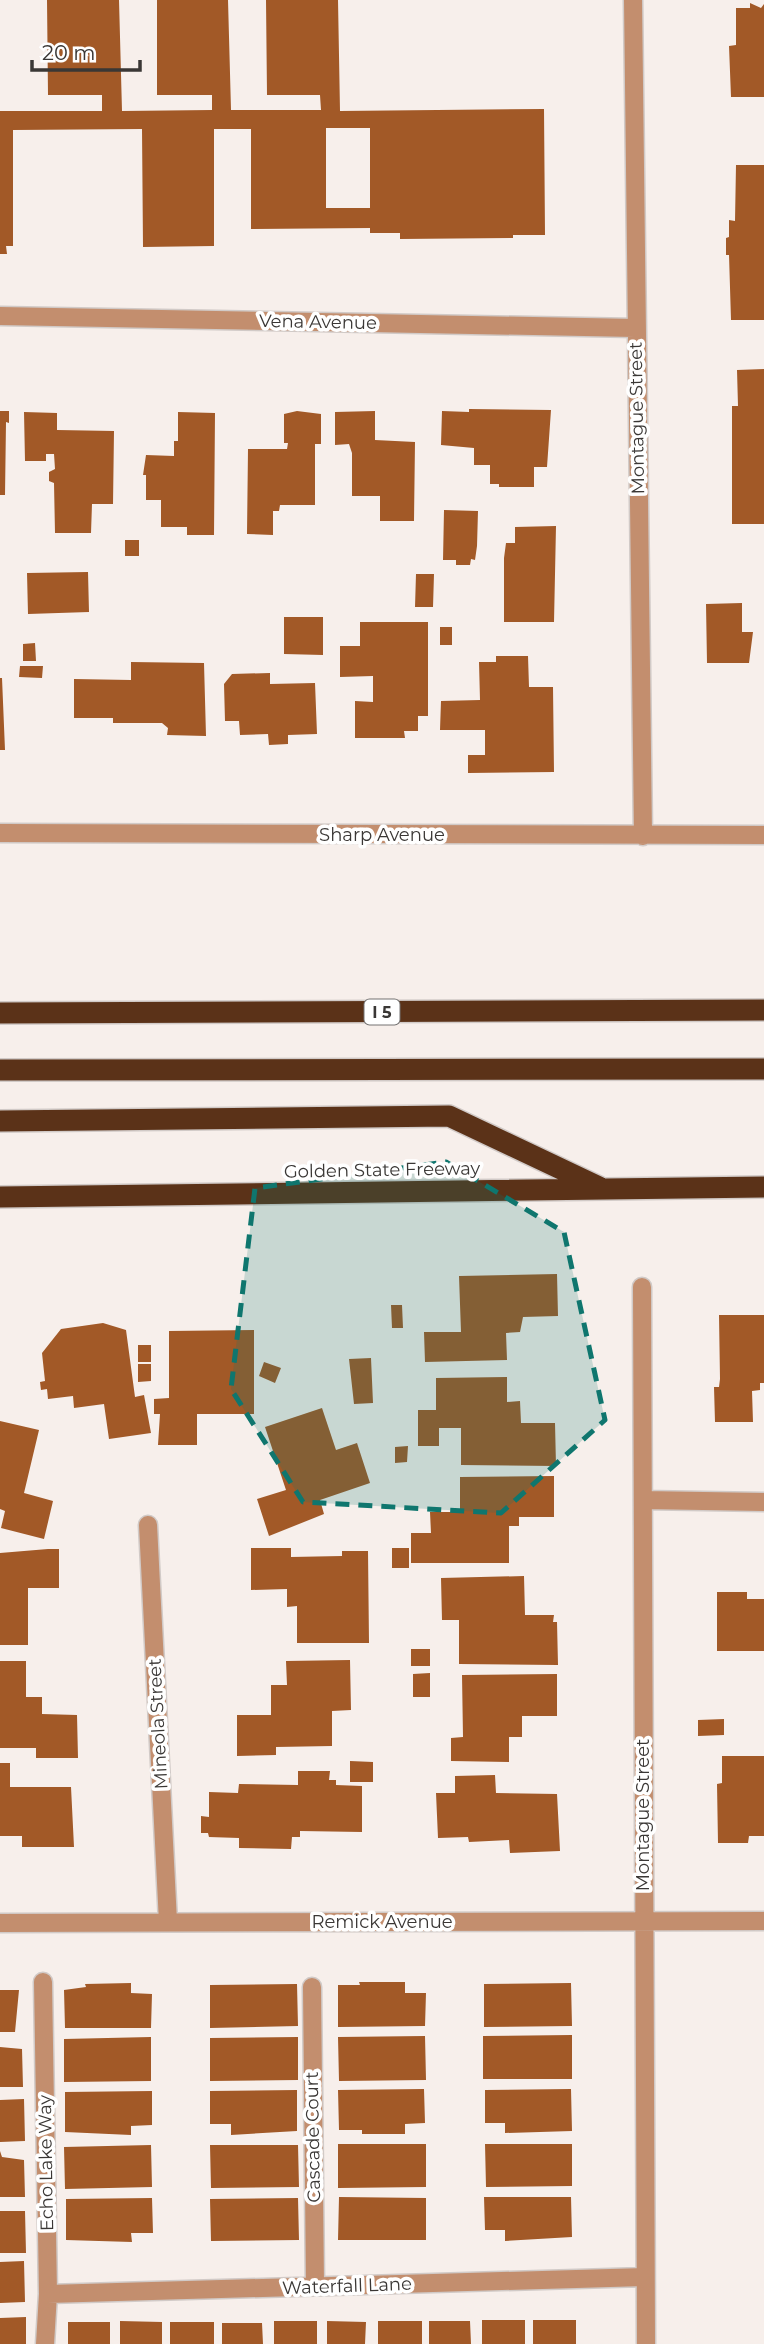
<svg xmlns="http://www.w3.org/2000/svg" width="764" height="2344" viewBox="0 0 764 2344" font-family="Montserrat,sans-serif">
	<rect width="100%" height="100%" fill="#f7efeb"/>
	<path fill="#a25927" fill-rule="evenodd" d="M 47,0 L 119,0 L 122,111 L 212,110 L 212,95 L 157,95 L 157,0 L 228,0 L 231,110 L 321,110 L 320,95 L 267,95 L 266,0 L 338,0 L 340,111 L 544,109 L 545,235 L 513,235 L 513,238 L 400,239 L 400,233 L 370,233 L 370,228 L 251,229 L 251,129 L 214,129 L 214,246 L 143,247 L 142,129 L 13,130 L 13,246 L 6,246 L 7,254 L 0,254 L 0,111 L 102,111 L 102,95 L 48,95 ZM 326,128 L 370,128 L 370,208 L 326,208 Z
		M 750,3 L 761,8 L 764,4 L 764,97 L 731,97 L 729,46 L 736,45 L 736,8 L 750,8 Z
		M 736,165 L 764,165 L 764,320 L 731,320 L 729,255 L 726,255 L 726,238 L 729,237 L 729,220 L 735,221 Z
		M 764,369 L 764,524 L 732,524 L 732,406 L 738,406 L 737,370 Z
		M 469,409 L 551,410 L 547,467 L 534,467 L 534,487 L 499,487 L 499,484 L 490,484 L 490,465 L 474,465 L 474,448 L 441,445 L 442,411 L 469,412 Z
		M 0,411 L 9,411 L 9,423 L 6,422 L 5,495 L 0,495 Z
		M 297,411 L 321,414 L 321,444 L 315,444 L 315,505 L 280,505 L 279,511 L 273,511 L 273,535 L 247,534 L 248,449 L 287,449 L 288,443 L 284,443 L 284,414 Z
		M 375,411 L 375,440 L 415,442 L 414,521 L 380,521 L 380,496 L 352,496 L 352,453 L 349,444 L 335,445 L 335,412 Z
		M 24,412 L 57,413 L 57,430 L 114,431 L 113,504 L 92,504 L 91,533 L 55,533 L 54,483 L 49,481 L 49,472 L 55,469 L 54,454 L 46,454 L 46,461 L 25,461 Z
		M 178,412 L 215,413 L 214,535 L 187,535 L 187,527 L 161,527 L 161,500 L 146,500 L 146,475 L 143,475 L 146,455 L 174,456 L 174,441 L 178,441 Z
		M 444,510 L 478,511 L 477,546 L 475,560 L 471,559 L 470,565 L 456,565 L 456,560 L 443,560 Z
		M 556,526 L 554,622 L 504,622 L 504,558 L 506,543 L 515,543 L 515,527 Z
		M 125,540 L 139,540 L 139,556 L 125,556 Z
		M 88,572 L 89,612 L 28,614 L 27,573 Z
		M 416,574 L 434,574 L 433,607 L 415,607 Z
		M 742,603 L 742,632 L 753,632 L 749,663 L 707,663 L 706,604 Z
		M 284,617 L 323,617 L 323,655 L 284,654 Z
		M 360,622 L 428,622 L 428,716 L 418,716 L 418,731 L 404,731 L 405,738 L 355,738 L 355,701 L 373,702 L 373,676 L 340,677 L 340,646 L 360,646 Z
		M 440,627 L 452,627 L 452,645 L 440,645 Z
		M 35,643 L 36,661 L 23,661 L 23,644 Z
		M 496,656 L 528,656 L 529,687 L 553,687 L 554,772 L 468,773 L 468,755 L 485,755 L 485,730 L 440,730 L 441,701 L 480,700 L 479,662 L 496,662 Z
		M 131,662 L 204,663 L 206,736 L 167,735 L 168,728 L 162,723 L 113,723 L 113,718 L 74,718 L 74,679 L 131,680 Z
		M 20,666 L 43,666 L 42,678 L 19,677 Z
		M 270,673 L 270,684 L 315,683 L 317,734 L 288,735 L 288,744 L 269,745 L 268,734 L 240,735 L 239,721 L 225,721 L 224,684 L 232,674 Z
		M 0,678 L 2,678 L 5,750 L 0,750 Z
		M 557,1274 L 558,1316 L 523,1317 L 520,1332 L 506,1333 L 507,1360 L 425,1362 L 424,1332 L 461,1332 L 459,1276 Z
		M 391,1305 L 402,1305 L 403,1328 L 392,1328 Z
		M 719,1315 L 764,1315 L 764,1383 L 760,1383 L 760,1390 L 752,1391 L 753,1422 L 715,1422 L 714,1387 L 719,1387 L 720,1379 Z
		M 103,1323 L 126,1330 L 135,1397 L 144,1395 L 151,1433 L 109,1439 L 104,1404 L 74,1408 L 73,1396 L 48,1399 L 47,1389 L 41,1390 L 40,1382 L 45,1381 L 42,1353 L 61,1329 Z
		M 254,1330 L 254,1414 L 197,1414 L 197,1445 L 158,1445 L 160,1414 L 154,1414 L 154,1399 L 169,1398 L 169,1331 Z
		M 138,1345 L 151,1345 L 151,1362 L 138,1362 Z
		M 371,1358 L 373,1403 L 354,1404 L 349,1359 Z
		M 264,1362 L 281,1368 L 275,1383 L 259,1376 Z
		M 138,1364 L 151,1364 L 151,1381 L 138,1382 Z
		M 507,1377 L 507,1402 L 520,1401 L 521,1423 L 555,1423 L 556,1466 L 461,1465 L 461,1428 L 439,1428 L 439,1446 L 418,1446 L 418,1410 L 436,1410 L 436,1378 Z
		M 322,1408 L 336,1450 L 357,1443 L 370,1483 L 320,1500 L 324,1514 L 269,1536 L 257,1499 L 286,1490 L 265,1427 Z
		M 0,1421 L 39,1430 L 24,1493 L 53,1501 L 44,1539 L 1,1528 L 5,1511 L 0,1509 Z
		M 408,1446 L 407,1462 L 395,1463 L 395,1447 Z
		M 554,1476 L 554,1517 L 519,1517 L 519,1526 L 509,1526 L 509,1563 L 411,1563 L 411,1533 L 431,1533 L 430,1512 L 460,1512 L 460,1477 Z
		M 251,1548 L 291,1548 L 291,1557 L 342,1556 L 342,1551 L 368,1551 L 369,1643 L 297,1643 L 297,1606 L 287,1607 L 287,1589 L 251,1590 Z
		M 392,1548 L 409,1548 L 409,1568 L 392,1568 Z
		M 48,1549 L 59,1549 L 59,1588 L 28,1588 L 28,1645 L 0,1645 L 0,1553 Z
		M 524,1576 L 525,1615 L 554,1615 L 553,1622 L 557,1622 L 558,1665 L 459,1664 L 459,1620 L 442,1620 L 441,1578 Z
		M 717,1592 L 747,1592 L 747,1599 L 764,1599 L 764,1651 L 717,1651 Z
		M 411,1649 L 430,1649 L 430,1666 L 411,1666 Z
		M 350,1660 L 351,1710 L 332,1711 L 332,1746 L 276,1747 L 276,1755 L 237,1756 L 237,1715 L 271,1715 L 271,1685 L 287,1685 L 286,1661 Z
		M 0,1661 L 26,1661 L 26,1697 L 42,1697 L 42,1714 L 77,1715 L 78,1758 L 36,1758 L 36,1748 L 0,1748 Z
		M 430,1673 L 430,1697 L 413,1697 L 413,1674 Z
		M 557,1674 L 557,1716 L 522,1716 L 522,1737 L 509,1737 L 509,1762 L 451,1761 L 451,1738 L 463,1737 L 462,1675 Z
		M 724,1719 L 724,1735 L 698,1736 L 698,1720 Z
		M 722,1756 L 764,1756 L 764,1836 L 749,1836 L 748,1843 L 718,1843 L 717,1784 L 722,1783 Z
		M 350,1761 L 373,1762 L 373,1782 L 350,1782 Z
		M 0,1763 L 10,1763 L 10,1787 L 71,1787 L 74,1847 L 22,1847 L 22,1836 L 0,1836 Z
		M 298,1771 L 330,1771 L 329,1780 L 336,1780 L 336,1785 L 362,1786 L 362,1832 L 300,1831 L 300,1837 L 292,1837 L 291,1849 L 239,1848 L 239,1838 L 209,1837 L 208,1833 L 201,1833 L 201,1816 L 209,1817 L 209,1792 L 238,1793 L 239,1784 L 298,1785 Z
		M 495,1775 L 496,1793 L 557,1794 L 560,1851 L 510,1853 L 509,1840 L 469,1842 L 468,1837 L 438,1838 L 436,1793 L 455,1793 L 455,1776 Z
		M 359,1982 L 405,1982 L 405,1993 L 426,1993 L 425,2026 L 338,2027 L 338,1985 L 360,1985 Z
		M 131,1983 L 131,1993 L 152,1994 L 151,2028 L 65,2028 L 64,1990 L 86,1987 L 85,1984 Z
		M 571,1983 L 572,2026 L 484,2027 L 484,1984 Z
		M 297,1984 L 298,2026 L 210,2028 L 210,1985 Z
		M 0,1990 L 19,1990 L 15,2032 L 0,2032 Z
		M 572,2035 L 572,2079 L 483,2079 L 483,2036 Z
		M 425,2036 L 426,2080 L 339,2081 L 338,2037 Z
		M 151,2037 L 151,2081 L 64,2082 L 64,2039 Z
		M 298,2037 L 298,2080 L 210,2081 L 210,2038 Z
		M 0,2047 L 22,2049 L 23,2087 L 0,2087 Z
		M 424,2089 L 425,2123 L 405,2124 L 405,2134 L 362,2134 L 362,2130 L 339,2130 L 338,2090 Z
		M 571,2089 L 572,2131 L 505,2133 L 505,2123 L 485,2123 L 485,2090 Z
		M 297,2090 L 297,2131 L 231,2135 L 231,2124 L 210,2124 L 210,2091 Z
		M 152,2091 L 152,2125 L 131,2126 L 131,2135 L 65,2132 L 65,2092 Z
		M 24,2099 L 25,2141 L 0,2142 L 0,2100 Z
		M 338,2144 L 426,2144 L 426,2187 L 338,2188 Z
		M 485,2144 L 572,2144 L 572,2186 L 486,2187 Z
		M 151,2145 L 152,2187 L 65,2189 L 64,2147 Z
		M 210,2145 L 298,2145 L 299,2187 L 211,2188 Z
		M 0,2151 L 2,2157 L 24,2160 L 25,2197 L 0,2197 Z
		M 339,2197 L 426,2198 L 426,2240 L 338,2240 Z
		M 484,2197 L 571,2197 L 572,2237 L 505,2241 L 505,2230 L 485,2230 Z
		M 152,2198 L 153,2233 L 131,2233 L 132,2242 L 66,2240 L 66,2199 Z
		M 298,2198 L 299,2240 L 211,2241 L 210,2199 Z
		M 0,2211 L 25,2211 L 26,2253 L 0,2253 Z
		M 24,2261 L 25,2302 L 0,2303 L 0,2262 Z
		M 26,2317 L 26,2344 L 0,2344 L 0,2318 Z
		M 482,2320 L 525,2320 L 525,2344 L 482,2344 Z
		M 533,2320 L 576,2320 L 576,2344 L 533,2344 Z
		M 120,2321 L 162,2322 L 162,2344 L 120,2344 Z
		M 274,2321 L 317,2321 L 317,2344 L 274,2344 Z
		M 327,2321 L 366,2322 L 365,2344 L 327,2344 Z
		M 378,2321 L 422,2321 L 422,2344 L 378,2344 Z
		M 429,2321 L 470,2321 L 471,2344 L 429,2344 Z
		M 68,2322 L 110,2322 L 110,2344 L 68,2344 Z
		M 170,2322 L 214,2322 L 214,2344 L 170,2344 Z
		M 222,2323 L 262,2323 L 263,2344 L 222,2344 Z"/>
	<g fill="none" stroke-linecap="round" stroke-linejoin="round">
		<g stroke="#d1cac7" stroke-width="21">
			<path id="minor" d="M 633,0 L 643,836
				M 0,316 L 635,328
				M 0,833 L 764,835
				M 642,1287 L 646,2344
				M 643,1500 L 764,1502
				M 148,1525 L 168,1922
				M 0,1923 L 764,1921
				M 43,1982 L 48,2294 L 45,2344
				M 312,1987 L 315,2286
				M 48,2294 L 645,2277"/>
		</g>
		<g stroke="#d1cac7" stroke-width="24">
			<path id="highway" d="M 0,1013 L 764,1010
				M 0,1070 L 764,1069
				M 0,1121 L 449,1116 L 599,1187
				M 0,1197 L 764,1187"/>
		</g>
		<use href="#minor" stroke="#c38e6e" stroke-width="18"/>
		<use href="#highway" stroke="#5b3218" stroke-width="21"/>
	</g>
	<path fill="#0f766e" fill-opacity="0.2" stroke="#0f766e" stroke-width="5" stroke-dasharray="14 9" stroke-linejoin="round" d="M 446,1162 L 564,1232 L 605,1420 L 501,1513 L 303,1502 L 231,1389 L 255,1188 Z"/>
	<g text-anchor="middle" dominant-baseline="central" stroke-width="7" stroke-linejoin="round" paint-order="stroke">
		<rect fill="#fff" stroke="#757372" stroke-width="2" x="364.5" y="999.5" width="35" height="25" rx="5"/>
		<g font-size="16" font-weight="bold" fill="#3a3735">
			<text x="382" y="1012">I 5</text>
		</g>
		<g font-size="18" fill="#3a3735" stroke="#fff">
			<text transform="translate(318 322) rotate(1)">Vena Avenue</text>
			<text transform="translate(637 418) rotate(-91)">Montague Street</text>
			<text x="382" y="835">Sharp Avenue</text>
			<text transform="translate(382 1170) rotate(-1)">Golden State Freeway</text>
			<text transform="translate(158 1724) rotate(-93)">Mineola Street</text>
			<text transform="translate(643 1815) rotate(-90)">Montague Street</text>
			<text x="382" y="1922">Remick Avenue</text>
			<text transform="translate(313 2137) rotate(-91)">Cascade Court</text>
			<text transform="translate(46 2163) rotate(-91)">Echo Lake Way</text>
			<text transform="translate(347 2286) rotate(-2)">Waterfall Lane</text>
		</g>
	</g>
	<path d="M32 60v10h108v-10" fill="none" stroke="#3a3735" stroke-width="3.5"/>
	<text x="42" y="60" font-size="21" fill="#3a3735" stroke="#ffffff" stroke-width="5" paint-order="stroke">20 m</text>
</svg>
